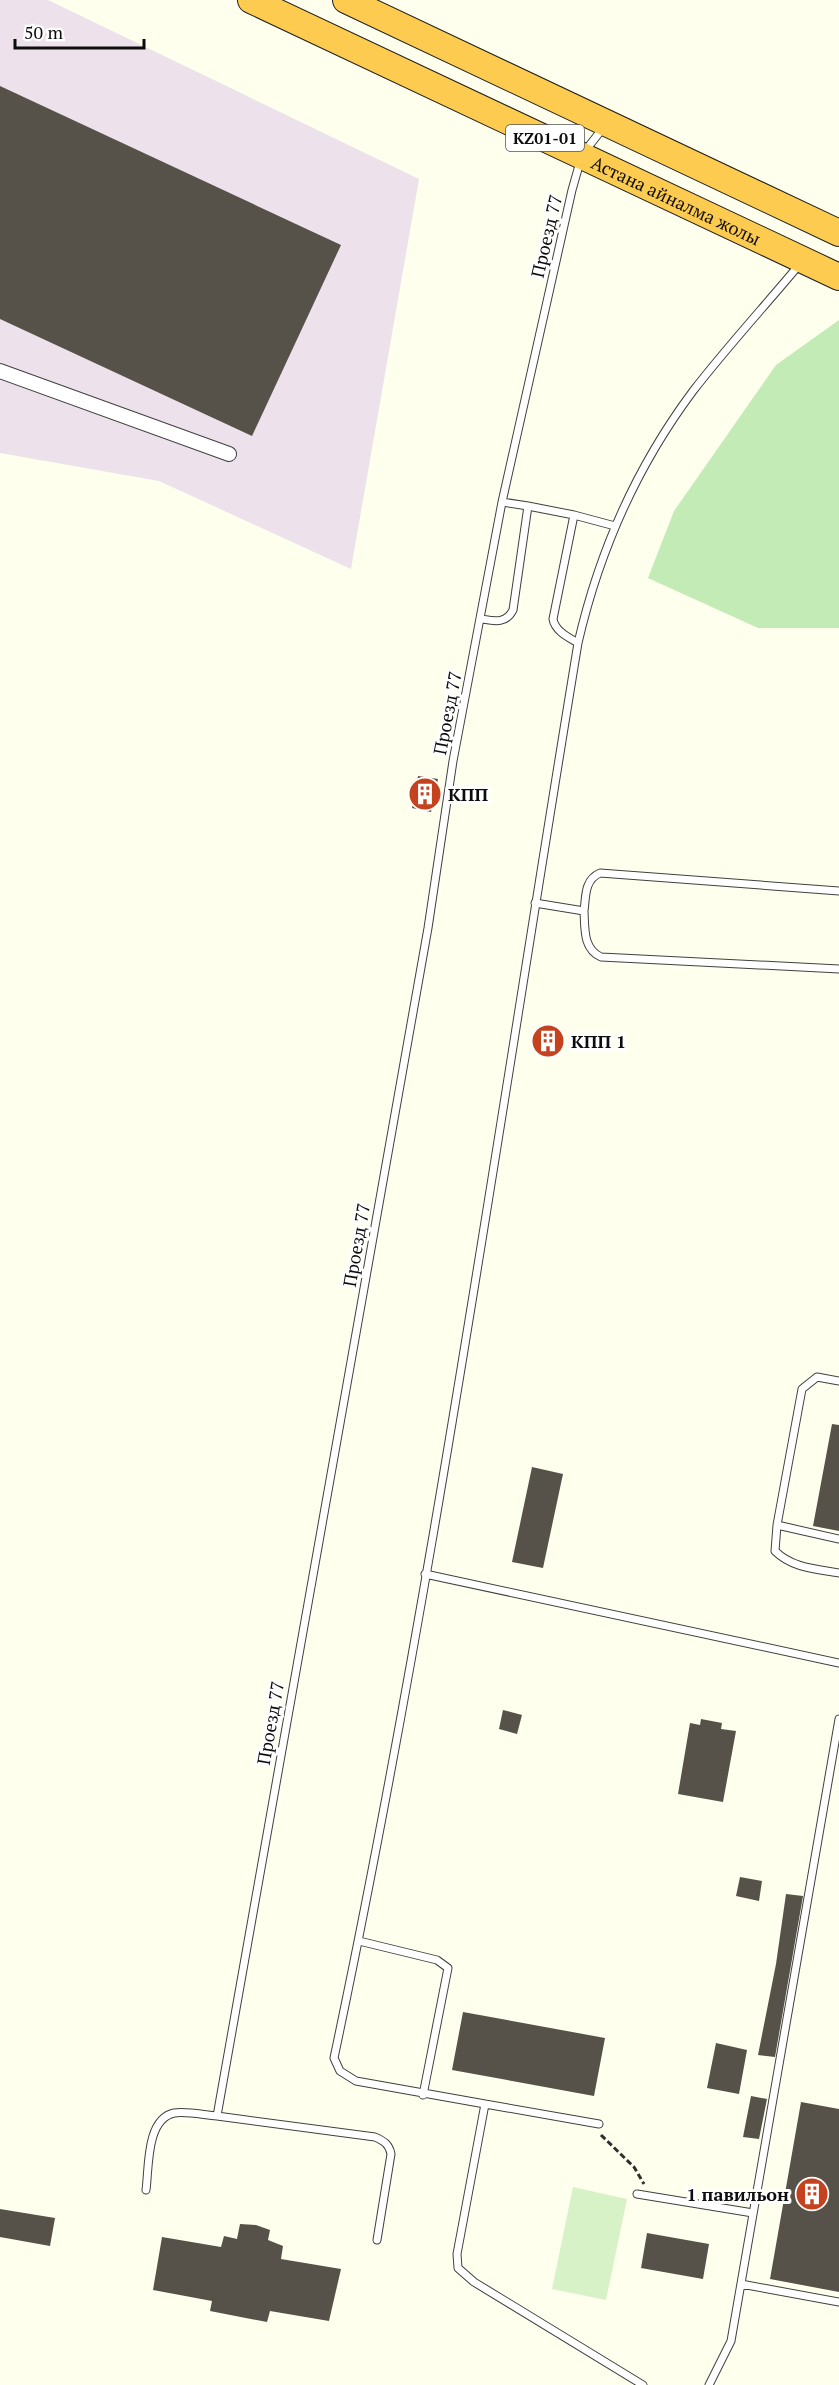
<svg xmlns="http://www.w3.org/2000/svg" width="839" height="2385" viewBox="0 0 839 2385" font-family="'PT Serif',serif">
	<rect width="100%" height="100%" fill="#feffed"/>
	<path fill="#ede1eb" d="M 0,0 L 48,0 L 419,179 L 351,569 L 159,481 L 0,453 Z"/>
	<path fill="#c3ebb5" d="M 839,320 L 839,628 L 758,628 L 648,578 L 674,511 L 776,365 Z"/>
	<path fill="#d8f2c7" d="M 573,2187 L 627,2199 L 606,2300 L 552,2289 Z"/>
	<path fill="#575249" d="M 0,86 L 341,245 L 252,436 L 0,319 Z
		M 418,776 L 438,779 L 431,812 L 412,808 Z
		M 537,1028 L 563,1032 L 559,1054 L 533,1050 Z
		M 832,1424 L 839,1425 L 839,1531 L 813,1526 Z
		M 532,1467 L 563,1474 L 543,1568 L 512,1562 Z
		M 503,1710 L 522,1715 L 517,1734 L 499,1729 Z
		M 701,1719 L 722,1723 L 721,1729 L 736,1731 L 723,1802 L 678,1794 L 690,1723 L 700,1725 Z
		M 740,1877 L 762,1881 L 759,1901 L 736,1896 Z
		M 786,1894 L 803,1896 L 775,2057 L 758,2055 L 776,1964 Z
		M 463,2012 L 605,2038 L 594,2096 L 452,2070 Z
		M 716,2043 L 747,2050 L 739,2094 L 707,2088 Z
		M 751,2096 L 767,2099 L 759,2139 L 743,2137 Z
		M 801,2102 L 839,2109 L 839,2292 L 770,2279 Z
		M 0,2209 L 55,2218 L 50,2246 L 0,2237 Z
		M 240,2224 L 256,2225 L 270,2230 L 268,2240 L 283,2246 L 281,2259 L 341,2269 L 329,2321 L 270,2311 L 267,2322 L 210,2311 L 212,2301 L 153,2290 L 162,2237 L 221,2247 L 224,2236 L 237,2239 Z
		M 647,2233 L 709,2244 L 703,2279 L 641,2268 Z"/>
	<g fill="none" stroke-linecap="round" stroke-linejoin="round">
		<g stroke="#404040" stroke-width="9">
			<path id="lane" d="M 502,502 L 528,506
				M 574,515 L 615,526
				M 482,619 C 494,621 506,624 513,610 L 528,506 L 574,515 L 553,619 C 555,631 568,637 578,643
				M 535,903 L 584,911 C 586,897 584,880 600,873 L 839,891
				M 584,911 C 585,929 583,949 601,957 L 839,969
				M 839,1381 L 817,1377 L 802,1389 L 777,1525 L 839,1539
				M 777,1525 L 775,1551 C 792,1568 816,1569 839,1573
				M 425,1574 L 839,1663
				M 359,1941 L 437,1960 L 448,1968 L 423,2095
				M 485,2104 L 599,2124
				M 146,2190 C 149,2168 146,2119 174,2113 C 186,2111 204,2115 217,2116
				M 637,2194 L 753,2213
				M 377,2240 L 391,2154 C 389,2144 384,2141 375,2137 L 217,2116 L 428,928 L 453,761 L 502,502 L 572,190 L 582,155 L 603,128
				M 741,2284 L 839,2302
				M 643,2385 L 474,2282 L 458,2268 L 457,2254 L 485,2104 L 356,2081 L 340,2071 L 334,2058 C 433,1590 500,1115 578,643 C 599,552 637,466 693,391 C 727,347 764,307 799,265
				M 709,2385 L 731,2341 L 839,1719"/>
		</g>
		<g stroke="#404040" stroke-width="16">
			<path id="street" d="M 0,371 L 229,454"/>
		</g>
		<g stroke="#1e1e1e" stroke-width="28">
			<g id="highway">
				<path id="s1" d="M 251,0 L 839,277"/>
				<path d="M 346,0 L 839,233"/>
			</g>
		</g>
		<path stroke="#2f2f2f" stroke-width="3" stroke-dasharray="6 3" stroke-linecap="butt" d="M 601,2135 L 634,2167 L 644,2184"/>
		<use href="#lane" stroke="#fff" stroke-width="7"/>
		<use href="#street" stroke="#fff" stroke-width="14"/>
		<use href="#highway" stroke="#fccb4f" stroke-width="26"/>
	</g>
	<defs>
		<g id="building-disc" transform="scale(1.725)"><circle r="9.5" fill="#c5421e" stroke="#fff"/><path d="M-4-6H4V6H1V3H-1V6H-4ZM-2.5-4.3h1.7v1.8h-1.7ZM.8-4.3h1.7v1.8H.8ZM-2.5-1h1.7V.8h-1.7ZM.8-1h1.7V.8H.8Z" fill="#fff"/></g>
	</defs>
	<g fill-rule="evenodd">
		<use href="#building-disc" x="425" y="794"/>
		<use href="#building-disc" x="548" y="1041"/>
		<use href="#building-disc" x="812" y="2194"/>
	</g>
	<g text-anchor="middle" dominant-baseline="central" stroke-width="6" stroke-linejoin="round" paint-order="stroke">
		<rect fill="#fff" stroke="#565656" stroke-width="1.5" x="506" y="125" width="78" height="26" rx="4.5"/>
		<g font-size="16" font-weight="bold" fill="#0d0d0d">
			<text x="545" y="138">KZ01-01</text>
		</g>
		<g font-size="18" fill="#0d0d0d" stroke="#fff">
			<text stroke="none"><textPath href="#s1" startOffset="470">Астана айналма жолы</textPath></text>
			<text transform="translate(546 236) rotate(-77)">Проезд 77</text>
			<text transform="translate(447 713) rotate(-79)">Проезд 77</text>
			<text transform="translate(356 1245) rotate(-80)">Проезд 77</text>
			<text transform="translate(270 1723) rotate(-80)">Проезд 77</text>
		</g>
		<g font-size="18" font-weight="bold" fill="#0d0d0d" stroke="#fff" text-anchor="start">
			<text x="448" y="794">КПП</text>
			<text x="571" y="1041">КПП 1</text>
			<text x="789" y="2194" text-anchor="end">1 павильон</text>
		</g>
	</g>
	<path d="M15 39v9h129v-9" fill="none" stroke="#0d0d0d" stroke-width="3"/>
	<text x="24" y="39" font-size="18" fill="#0d0d0d" stroke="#ffffff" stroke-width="4.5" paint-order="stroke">50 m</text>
</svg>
